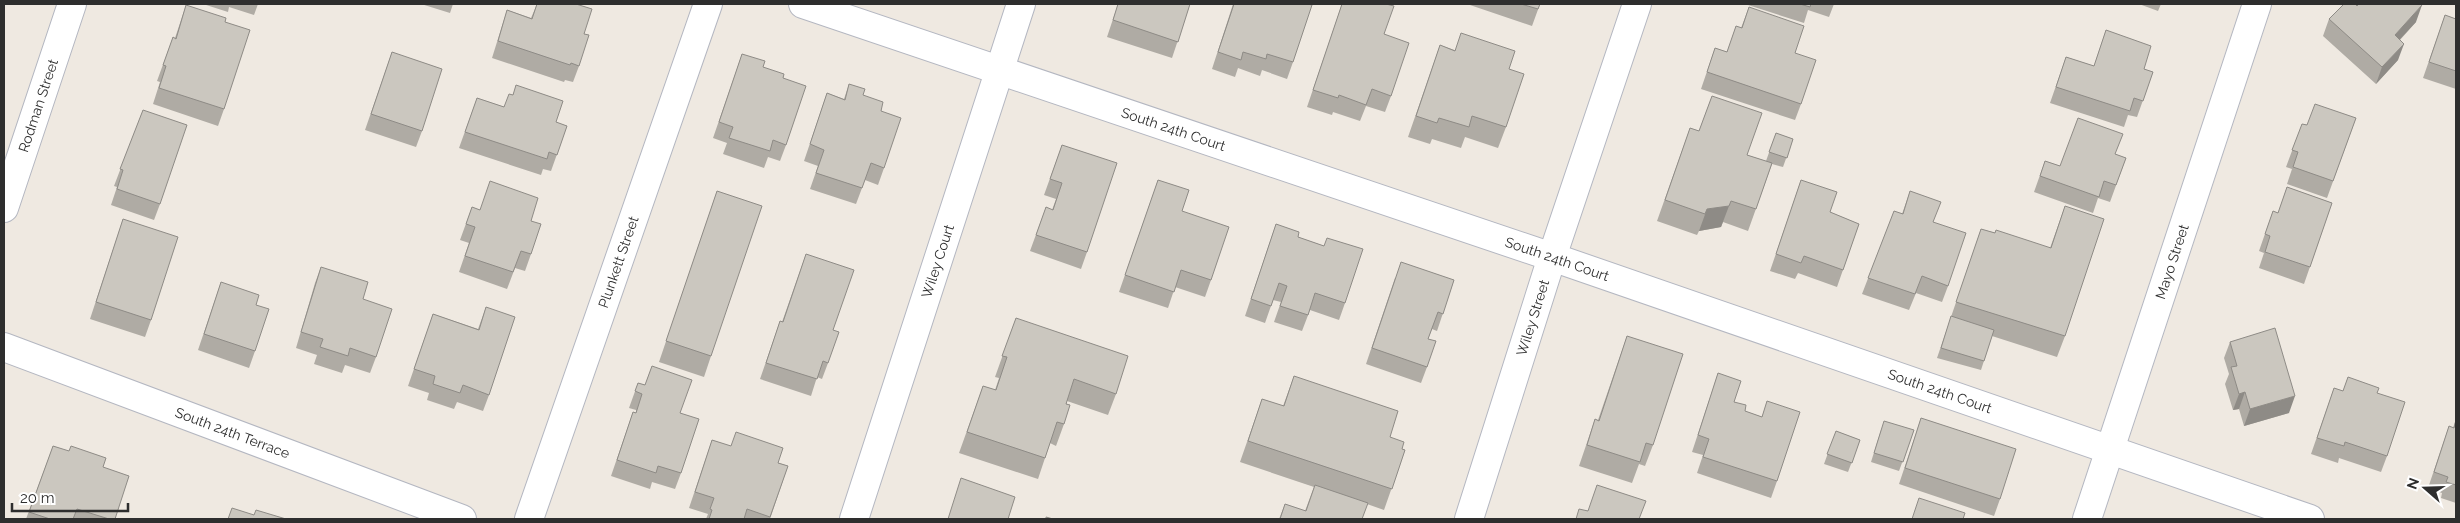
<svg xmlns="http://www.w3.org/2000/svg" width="2460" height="523" viewBox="0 0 2460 523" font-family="Raleway,sans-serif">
	<rect width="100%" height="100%" fill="#efe9e1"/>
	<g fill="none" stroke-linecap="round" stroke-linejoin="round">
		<g stroke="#b4b7c1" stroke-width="30">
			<g id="minor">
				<path id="s1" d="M 803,4 L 1552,257 L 2310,519"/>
				<path id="s2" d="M 4,208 L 72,4"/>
				<path id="s3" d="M 4,347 L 462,519"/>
				<path id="s4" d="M 529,519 L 708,4"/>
				<path id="s5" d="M 854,519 L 1021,4"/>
				<path id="s6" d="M 1469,519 L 1552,257 L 1637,4"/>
				<path id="s7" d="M 2087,519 L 2257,4"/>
			</g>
		</g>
		<use href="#minor" stroke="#fff" stroke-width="28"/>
	</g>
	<path fill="#afaba4" d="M 203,4 L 258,4 L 254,15 L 229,7 L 228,12 Z
		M 421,4 L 453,4 L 450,13 Z
		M 537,4 L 584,34 L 579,66 L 573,82 L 565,80 L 564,82 L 492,58 L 507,10 L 531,18 Z
		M 1118,4 L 1190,4 L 1172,58 L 1107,37 Z
		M 1233,4 L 1308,4 L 1293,62 L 1287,79 L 1262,70 L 1260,76 L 1238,68 L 1235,77 L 1212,69 Z
		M 1342,4 L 1384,34 L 1391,96 L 1385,112 L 1366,106 L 1360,121 L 1333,112 L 1332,115 L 1307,107 Z
		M 1467,4 L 1540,4 L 1532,26 Z
		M 1745,4 L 1834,4 L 1829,17 L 1808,10 L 1804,23 Z
		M 2139,4 L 2161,4 L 2158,11 Z
		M 186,5 L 225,22 L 224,109 L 218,126 L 153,104 L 160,82 L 157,81 L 173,37 L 175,38 Z
		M 2357,6 L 2416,22 L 2400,40 L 2398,60 L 2376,84 L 2323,36 L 2329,19 Z
		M 1749,7 L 1795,53 L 1801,104 L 1795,120 L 1701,89 L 1715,48 L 1727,52 L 1736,26 L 1741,28 Z
		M 2445,15 L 2456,19 L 2456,89 L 2423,78 Z
		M 2106,30 L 2144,69 L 2153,72 L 2137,117 L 2128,115 L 2124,127 L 2050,103 L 2066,57 L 2094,66 Z
		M 1440,45 L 1509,69 L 1506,127 L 1498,148 L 1465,137 L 1461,148 L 1432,139 L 1430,144 L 1408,137 Z
		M 392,52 L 422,131 L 416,147 L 365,130 Z
		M 742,54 L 763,67 L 783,78 L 786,145 L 780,161 L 768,157 L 764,168 L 723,154 L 727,143 L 713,138 Z
		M 849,84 L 881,111 L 884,168 L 878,185 L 865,180 L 856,204 L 810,189 L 818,166 L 804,161 L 827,93 L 844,99 Z
		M 516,85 L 556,122 L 567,126 L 551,171 L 543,169 L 541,175 L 459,148 L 477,98 L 504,107 L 513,95 Z
		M 1712,96 L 1747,155 L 1766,161 L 1776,133 L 1793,139 L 1783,167 L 1772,164 L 1748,231 L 1723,222 L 1721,227 L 1699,231 L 1697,235 L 1657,221 L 1690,128 L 1699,131 Z
		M 143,110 L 160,204 L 154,220 L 111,205 L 117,187 L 114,186 Z
		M 2356,118 L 2327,198 L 2287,184 L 2292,169 L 2286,167 L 2302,124 L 2307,125 Z
		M 1062,145 L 1087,252 L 1081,269 L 1030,251 L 1046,207 L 1052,210 L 1056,199 L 1044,195 Z
		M 2115,154 L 2126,158 L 2110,202 L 2098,198 L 2093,213 L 2034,192 L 2045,161 L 2060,166 Z
		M 1158,180 L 1182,211 L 1211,280 L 1205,297 L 1175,287 L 1168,308 L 1119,292 Z
		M 1801,180 L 1830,212 L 1859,224 L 1837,287 L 1798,273 L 1795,279 L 1770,271 Z
		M 2287,187 L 2332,203 L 2304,284 L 2259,268 L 2264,253 L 2259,251 L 2267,228 L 2273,211 L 2278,213 Z
		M 717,191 L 711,356 L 704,377 L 659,362 Z
		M 1910,191 L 1933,222 L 1948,286 L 1942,302 L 1916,293 L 1909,310 L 1862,294 L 1894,211 L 1902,214 Z
		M 2065,206 L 2065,336 L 2057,357 L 1992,336 L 1981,370 L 1937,358 L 1981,229 L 2050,248 Z
		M 472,207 L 480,210 L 531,221 L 531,254 L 525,271 L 515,268 L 507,289 L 459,272 L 469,243 L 460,240 Z
		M 123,219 L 151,320 L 145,337 L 90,319 Z
		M 1276,224 L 1298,237 L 1324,246 L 1345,303 L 1339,320 L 1310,310 L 1302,331 L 1274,322 L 1281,302 L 1273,300 L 1265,323 L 1245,316 Z
		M 806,254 L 833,330 L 828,363 L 822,379 L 817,377 L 811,396 L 760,379 L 780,321 L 782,322 Z
		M 321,267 L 363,299 L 376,357 L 370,373 L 345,365 L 342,373 L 314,364 L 317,355 L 296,348 L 315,283 Z
		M 1395,278 L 1454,280 L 1437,331 L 1432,329 L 1428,339 L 1427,367 L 1421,383 L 1366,364 Z
		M 221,282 L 256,305 L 255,351 L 249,368 L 198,350 Z
		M 486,307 L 489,395 L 483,411 L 457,402 L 454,409 L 427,400 L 429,393 L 408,386 L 433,314 L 478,329 Z
		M 1016,318 L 1116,394 L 1108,415 L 1067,401 L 1064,424 L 1056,446 L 1050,443 L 1038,479 L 959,453 L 983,386 L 995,390 L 999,378 L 995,377 Z
		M 1627,336 L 1653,445 L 1645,466 L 1639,464 L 1632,483 L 1579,466 L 1595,419 L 1598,420 Z
		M 2230,342 L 2289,413 L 2244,426 L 2239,409 L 2233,410 L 2225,384 L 2229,374 L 2224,358 Z
		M 652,366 L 680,413 L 681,473 L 675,489 L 652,482 L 650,489 L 611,476 L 633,412 L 636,413 L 636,410 L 629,408 L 638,383 L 645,385 Z
		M 1718,373 L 1734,402 L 1745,411 L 1762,417 L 1767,401 L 1777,481 L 1771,498 L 1697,473 L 1703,455 L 1692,452 Z
		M 1294,376 L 1390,437 L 1402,449 L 1405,450 L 1384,510 L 1367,504 L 1362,519 L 1279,519 L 1285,504 L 1305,511 L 1314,487 L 1240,462 L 1262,399 L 1283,406 Z
		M 2348,377 L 2377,393 L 2387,456 L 2381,472 L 2339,458 L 2338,463 L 2311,454 L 2334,388 L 2343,391 Z
		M 1921,418 L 2000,499 L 1994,516 L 1899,484 Z
		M 2456,419 L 2456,503 L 2441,498 L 2442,493 L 2428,488 L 2449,426 L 2453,428 Z
		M 1881,430 L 1914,430 L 1899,471 L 1871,462 Z
		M 1836,431 L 1860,440 L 1848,472 L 1824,464 Z
		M 712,440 L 788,466 L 770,519 L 706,519 L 708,514 L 689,508 Z
		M 53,446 L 103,467 L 115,519 L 26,519 Z"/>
	<path fill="#8e8b86" d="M 2422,5 L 2416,22 L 2389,51 L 2395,35 Z
		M 2404,44 L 2398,60 L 2376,84 L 2382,67 Z
		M 1729,206 L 1721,227 L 1699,231 L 1707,209 Z
		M 2245,392 L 2239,409 L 2233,410 L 2239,394 Z
		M 2295,396 L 2289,413 L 2244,426 L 2250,409 Z"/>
	<path fill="#cbc7bf" stroke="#8e8b86" d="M 537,4 L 576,4 L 592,9 L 584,34 L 589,35 L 579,66 L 571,63 L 570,65 L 498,41 L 507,10 L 532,19 Z
		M 1118,4 L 1190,4 L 1178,42 L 1113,20 Z
		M 1234,4 L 1308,4 L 1312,5 L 1293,62 L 1267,54 L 1266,59 L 1243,52 L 1241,60 L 1218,52 Z
		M 1342,4 L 1386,4 L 1394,6 L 1384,34 L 1409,43 L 1391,96 L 1372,89 L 1366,105 L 1339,95 L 1338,98 L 1313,90 Z
		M 1521,4 L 1540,4 L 1538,9 Z
		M 1800,4 L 1811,4 L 1810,7 Z
		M 2344,4 L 2355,4 L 2357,6 L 2359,4 L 2421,4 L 2422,5 L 2395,35 L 2404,44 L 2382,67 L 2329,19 Z
		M 186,5 L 226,18 L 225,22 L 250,30 L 224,109 L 159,88 L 166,66 L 163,65 L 173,37 L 176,39 Z
		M 1749,7 L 1804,26 L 1795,53 L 1816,60 L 1801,104 L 1707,72 L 1715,48 L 1727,52 L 1736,26 L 1742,28 Z
		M 2445,15 L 2456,19 L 2456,71 L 2429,62 Z
		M 2106,30 L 2151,46 L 2144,69 L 2153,72 L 2143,101 L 2134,98 L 2130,111 L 2056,87 L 2066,57 L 2094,66 Z
		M 1461,33 L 1515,51 L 1509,69 L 1524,74 L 1506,127 L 1472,116 L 1469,127 L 1439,118 L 1437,123 L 1416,116 L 1440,45 L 1455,51 Z
		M 392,52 L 442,69 L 422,131 L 371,114 Z
		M 742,54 L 765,61 L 763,67 L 784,74 L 783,78 L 806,86 L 786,145 L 773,140 L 770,151 L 729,138 L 733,127 L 719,122 Z
		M 849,84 L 865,89 L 863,95 L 883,102 L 881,111 L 901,118 L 884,168 L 871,163 L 862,188 L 816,173 L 824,150 L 810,144 L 827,93 L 845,100 Z
		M 516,85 L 563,101 L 556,122 L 567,126 L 557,155 L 549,152 L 547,159 L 465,132 L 477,98 L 504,107 L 509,94 L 513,95 Z
		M 1712,96 L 1762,113 L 1747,155 L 1772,163 L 1756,209 L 1731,201 L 1729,206 L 1707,209 L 1705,214 L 1665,200 L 1690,128 L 1699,131 Z
		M 2315,104 L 2356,118 L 2333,181 L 2293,167 L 2298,152 L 2292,150 L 2302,124 L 2307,125 Z
		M 143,110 L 187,125 L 160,204 L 117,189 L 123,170 L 120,169 Z
		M 2078,118 L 2123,134 L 2115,154 L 2126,158 L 2116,185 L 2104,181 L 2099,197 L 2040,176 L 2045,161 L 2060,166 Z
		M 1776,133 L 1793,139 L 1787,158 L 1769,152 Z
		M 1062,145 L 1117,163 L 1087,252 L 1036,235 L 1046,207 L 1053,210 L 1062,183 L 1050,179 Z
		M 1158,180 L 1189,190 L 1182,211 L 1229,227 L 1211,280 L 1181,270 L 1174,292 L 1125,275 Z
		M 1801,180 L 1837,192 L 1830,212 L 1859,224 L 1843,270 L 1804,256 L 1801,263 L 1776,254 Z
		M 490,181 L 538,198 L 531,221 L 541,224 L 531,254 L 521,251 L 513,272 L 465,256 L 475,227 L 466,224 L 472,207 L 480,210 Z
		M 2287,187 L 2332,203 L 2310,267 L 2265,252 L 2270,236 L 2265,234 L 2273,211 L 2278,213 Z
		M 717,191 L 762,206 L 711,356 L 666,341 Z
		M 1910,191 L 1941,202 L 1933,222 L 1966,233 L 1948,286 L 1922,276 L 1915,294 L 1868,278 L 1894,211 L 1903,214 Z
		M 2065,206 L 2104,219 L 2065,336 L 1956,302 L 1981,229 L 1995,233 L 1996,230 L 2051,248 Z
		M 123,219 L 178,237 L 151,320 L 96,302 Z
		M 1276,224 L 1299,232 L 1298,237 L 1324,246 L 1327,238 L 1363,249 L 1345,303 L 1315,293 L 1308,315 L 1280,306 L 1287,286 L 1279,283 L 1271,306 L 1251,299 Z
		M 806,254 L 854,270 L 833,330 L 839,332 L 828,363 L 823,361 L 817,379 L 766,363 L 780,321 L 783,322 Z
		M 1401,262 L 1454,280 L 1443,314 L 1438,312 L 1428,339 L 1436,341 L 1427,367 L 1372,348 Z
		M 321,267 L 368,282 L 363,299 L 392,309 L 376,357 L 350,348 L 348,356 L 320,347 L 323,339 L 301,332 Z
		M 221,282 L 259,295 L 256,305 L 269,309 L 255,351 L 204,334 Z
		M 486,307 L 515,317 L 489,395 L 463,385 L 460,393 L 433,384 L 435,376 L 414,369 L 433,314 L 479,330 Z
		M 1951,316 L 1994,330 L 1984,361 L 1941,348 Z
		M 1016,318 L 1128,356 L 1116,394 L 1074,379 L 1066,404 L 1070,405 L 1064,424 L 1057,422 L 1045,458 L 967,432 L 983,386 L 996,390 L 1007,357 L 1002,356 Z
		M 2275,328 L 2295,396 L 2250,409 L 2245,392 L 2239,394 L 2231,367 L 2237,366 L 2230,342 Z
		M 1627,336 L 1683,354 L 1653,445 L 1646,443 L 1640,462 L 1587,445 L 1595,419 L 1599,421 Z
		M 652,366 L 692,380 L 680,413 L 699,419 L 681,473 L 658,466 L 656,473 L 617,460 L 633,412 L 636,413 L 642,394 L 635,391 L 638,383 L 645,385 Z
		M 1718,373 L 1741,381 L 1734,402 L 1746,405 L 1745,411 L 1762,417 L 1767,401 L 1800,412 L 1777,481 L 1703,457 L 1709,439 L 1698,435 Z
		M 1294,376 L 1398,411 L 1390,437 L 1404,442 L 1402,449 L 1405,450 L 1392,489 L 1248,441 L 1262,399 L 1284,406 Z
		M 2348,377 L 2379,388 L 2377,393 L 2405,402 L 2387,456 L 2345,442 L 2344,446 L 2317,438 L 2334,388 L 2343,391 Z
		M 1921,418 L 2016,449 L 2000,499 L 1905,468 Z
		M 2456,420 L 2456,485 L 2446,482 L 2448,477 L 2434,472 L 2449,426 L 2454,428 Z
		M 1884,421 L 1914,430 L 1903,462 L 1874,453 Z
		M 1836,431 L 1860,440 L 1852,463 L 1827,454 Z
		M 736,432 L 783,448 L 778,463 L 788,466 L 770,517 L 747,509 L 744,519 L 709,519 L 712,510 L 710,509 L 714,498 L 695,492 L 712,440 L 731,446 Z
		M 53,446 L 69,451 L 71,446 L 106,458 L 103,467 L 129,476 L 115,519 L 109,519 L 77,509 L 73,519 L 50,519 L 29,512 Z
		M 961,478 L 1015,497 L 1008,519 L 948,519 Z
		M 1315,485 L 1368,503 L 1362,519 L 1280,519 L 1285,504 L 1306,511 Z
		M 1597,485 L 1646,501 L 1639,519 L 1576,519 L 1579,509 L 1588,511 Z
		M 1919,498 L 1965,513 L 1963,519 L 1912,519 Z
		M 232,508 L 254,515 L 256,510 L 286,519 L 228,519 Z
		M 1046,517 L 1053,519 L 1046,519 Z"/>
	<g text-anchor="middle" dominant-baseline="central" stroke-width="4" stroke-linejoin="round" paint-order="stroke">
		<g font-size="14" fill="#2e2e2e" stroke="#fff">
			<text stroke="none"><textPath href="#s2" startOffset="108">Rodman Street</textPath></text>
			<text stroke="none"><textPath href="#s1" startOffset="391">South 24th Court</textPath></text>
			<text stroke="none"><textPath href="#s1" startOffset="796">South 24th Court</textPath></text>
			<text stroke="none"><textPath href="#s7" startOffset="271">Mayo Street</textPath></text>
			<text stroke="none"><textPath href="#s4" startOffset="272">Plunkett Street</textPath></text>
			<text stroke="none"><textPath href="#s5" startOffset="271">Wiley Court</textPath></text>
			<text stroke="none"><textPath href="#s6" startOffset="211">Wiley Street</textPath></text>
			<text stroke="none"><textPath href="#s1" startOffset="1201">South 24th Court</textPath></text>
			<text stroke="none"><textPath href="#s3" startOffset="244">South 24th Terrace</textPath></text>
		</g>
	</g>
	<rect width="2460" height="523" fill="none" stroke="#2e2e2e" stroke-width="10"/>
	<g transform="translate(2425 488) rotate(290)" stroke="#ffffff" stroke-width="4" paint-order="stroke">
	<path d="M0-4L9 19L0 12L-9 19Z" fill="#2e2e2e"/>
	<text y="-8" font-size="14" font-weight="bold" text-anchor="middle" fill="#2e2e2e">N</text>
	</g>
	<path d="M12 503v8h116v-8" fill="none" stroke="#2e2e2e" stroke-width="2.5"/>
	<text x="20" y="503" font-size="15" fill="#2e2e2e" stroke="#ffffff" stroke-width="4" paint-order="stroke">20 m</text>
</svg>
